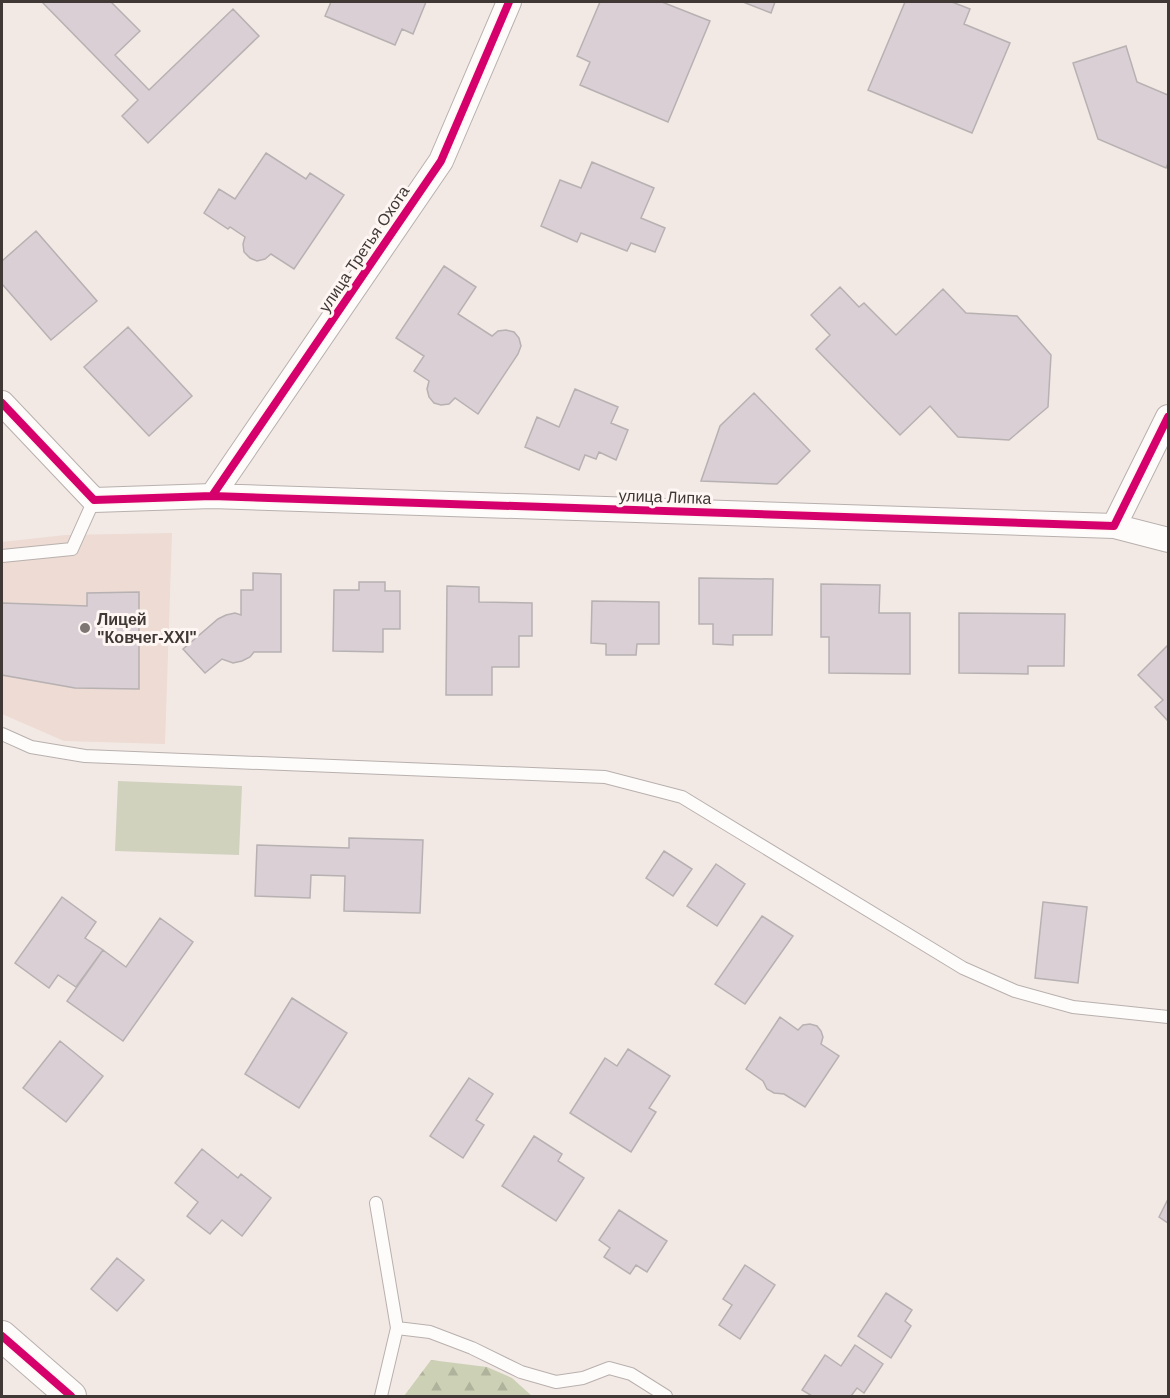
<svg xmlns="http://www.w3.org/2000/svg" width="1170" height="1398" viewBox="0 0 1170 1398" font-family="Arial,sans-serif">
	<defs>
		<pattern id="forest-firs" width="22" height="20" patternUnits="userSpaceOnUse" patternTransform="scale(1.5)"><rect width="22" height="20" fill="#ccd0b4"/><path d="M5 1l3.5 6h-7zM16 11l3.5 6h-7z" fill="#b0b39b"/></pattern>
	</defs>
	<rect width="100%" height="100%" fill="#f2e9e5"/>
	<path fill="#eddbd4" d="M 172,533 L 165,744 L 64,741 L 2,714 L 2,542 L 65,535 Z"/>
	<path fill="#d0d2be" d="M 118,781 L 242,786 L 239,855 L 115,851 Z"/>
	<path fill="url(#forest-firs)" d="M 431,1360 L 487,1367 L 512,1378 L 532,1396 L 404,1396 Z"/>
	<path fill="#d9cfd5" stroke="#b7b1b2" stroke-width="1.5" d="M 42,2 L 111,2 L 140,31 L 115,55 L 149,90 L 233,9 L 259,36 L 148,143 L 122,116 L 138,100 Z
		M 331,2 L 426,2 L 413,34 L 402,29 L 395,45 L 325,16 Z
		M 600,2 L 662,2 L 710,21 L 668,122 L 580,85 L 590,62 L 577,56 Z
		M 743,2 L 775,2 L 771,13 Z
		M 905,2 L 952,2 L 970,9 L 964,24 L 1010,43 L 972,133 L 868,90 Z
		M 1126,46 L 1137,82 L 1168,95 L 1168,163 L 1166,168 L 1098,139 L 1073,63 Z
		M 266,153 L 306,179 L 310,173 L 344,195 L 294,269 L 271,254 L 265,259 L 257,261 L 250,258 L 244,252 L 243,244 L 245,237 L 230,227 L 228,229 L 204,213 L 219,189 L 235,199 Z
		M 592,162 L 654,188 L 641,218 L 665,228 L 655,252 L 631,243 L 627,251 L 581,233 L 577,242 L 541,226 L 560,180 L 581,188 Z
		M 36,231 L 97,301 L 51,340 L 2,284 L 2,261 Z
		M 444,266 L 476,287 L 458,314 L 492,336 L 498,331 L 506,330 L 514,332 L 519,338 L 521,346 L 518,354 L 478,414 L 455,398 L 449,404 L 441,405 L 434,403 L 429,397 L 427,389 L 429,381 L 414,371 L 424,356 L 396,338 Z
		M 840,287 L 859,307 L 864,303 L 896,335 L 943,289 L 966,313 L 1017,316 L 1051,355 L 1048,407 L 1009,440 L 958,437 L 930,406 L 900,435 L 816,349 L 830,335 L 811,315 Z
		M 128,327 L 192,396 L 149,436 L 84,367 Z
		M 575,389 L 618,407 L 611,423 L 628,430 L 616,460 L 599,452 L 596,459 L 585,455 L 579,470 L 525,447 L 537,417 L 559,427 Z
		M 754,393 L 810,451 L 777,484 L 701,481 L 720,426 Z
		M 253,573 L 281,574 L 281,652 L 254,652 L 250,657 L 242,661 L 233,663 L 222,659 L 205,673 L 183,649 L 218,619 L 226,615 L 235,613 L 241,615 L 241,590 L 253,590 Z
		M 699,578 L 773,579 L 772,635 L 733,635 L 733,645 L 713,644 L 713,624 L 699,624 Z
		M 359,582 L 385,582 L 385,591 L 400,591 L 400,629 L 383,629 L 383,652 L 333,651 L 334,590 L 359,590 Z
		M 821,584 L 880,585 L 879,613 L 910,613 L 910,674 L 829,673 L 829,637 L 821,637 Z
		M 447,586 L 479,587 L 479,602 L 532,603 L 532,636 L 519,636 L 519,667 L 492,667 L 492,695 L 446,695 Z
		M 139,592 L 139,689 L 75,688 L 2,675 L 2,603 L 87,606 L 87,593 Z
		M 592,601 L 659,602 L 659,644 L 637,644 L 636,655 L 606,655 L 606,644 L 591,643 Z
		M 959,613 L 1065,614 L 1064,666 L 1028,666 L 1028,674 L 959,673 Z
		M 1168,645 L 1168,721 L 1155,707 L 1163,700 L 1138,675 Z
		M 349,838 L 423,840 L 420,913 L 344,911 L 345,876 L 311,875 L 310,898 L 255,896 L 257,845 L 349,848 Z
		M 664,851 L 692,869 L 673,896 L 646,878 Z
		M 716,864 L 745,884 L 717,926 L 687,906 Z
		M 62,897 L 96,922 L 85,938 L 103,950 L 76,987 L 58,975 L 49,988 L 15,963 Z
		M 1043,902 L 1087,907 L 1078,983 L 1035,978 Z
		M 762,916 L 793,936 L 745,1004 L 715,984 Z
		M 160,918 L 193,942 L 123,1041 L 67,1001 L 103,950 L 126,967 Z
		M 292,998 L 347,1033 L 299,1108 L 245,1074 Z
		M 780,1017 L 798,1030 L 803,1025 L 810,1024 L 817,1026 L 821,1031 L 823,1037 L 821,1044 L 839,1056 L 805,1107 L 784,1094 L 774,1093 L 767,1089 L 763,1081 L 746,1069 Z
		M 60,1041 L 103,1076 L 66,1122 L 23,1088 Z
		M 628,1049 L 670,1076 L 649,1108 L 656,1112 L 631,1152 L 570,1113 L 605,1058 L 617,1066 Z
		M 469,1078 L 493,1094 L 476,1120 L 484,1125 L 463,1158 L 430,1136 Z
		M 534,1136 L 562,1154 L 558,1161 L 584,1178 L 556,1221 L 502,1186 Z
		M 202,1149 L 238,1178 L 241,1174 L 271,1198 L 242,1236 L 222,1220 L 210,1234 L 187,1216 L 198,1202 L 175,1183 Z
		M 1168,1199 L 1168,1223 L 1159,1217 Z
		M 619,1210 L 667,1241 L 647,1272 L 636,1265 L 630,1274 L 604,1257 L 610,1248 L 599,1240 Z
		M 117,1258 L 144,1280 L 117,1311 L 91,1289 Z
		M 745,1265 L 775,1285 L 740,1339 L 719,1325 L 732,1305 L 723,1299 Z
		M 886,1293 L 912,1310 L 905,1321 L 911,1326 L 891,1358 L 858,1336 Z
		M 855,1345 L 883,1364 L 864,1393 L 857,1388 L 851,1396 L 812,1396 L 802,1390 L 825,1355 L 841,1366 Z"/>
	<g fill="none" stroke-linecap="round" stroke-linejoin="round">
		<g stroke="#b8b0ad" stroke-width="14">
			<path id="service" d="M 2,556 L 72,549 L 94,500
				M 2,734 L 31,747 L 85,756 L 605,777 L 682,797 L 963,968 L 1015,991 L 1073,1007 L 1168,1017
				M 376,1203 L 397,1328 L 381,1396
				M 397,1328 L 430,1332 L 472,1348 L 521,1372 L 556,1382 L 583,1378 L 609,1368 L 631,1374 L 666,1396"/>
		</g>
		<g stroke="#b8b0ad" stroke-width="26">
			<path id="minor" d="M 2,403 L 94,500 L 212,496 L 1114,526 L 1168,417
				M 212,496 L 441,161 L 509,2
				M 1114,526 L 1168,540"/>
		</g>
		<g stroke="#b8b0ad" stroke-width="32">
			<path id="tertiary" d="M 2,1336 L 71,1396"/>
		</g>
		<use href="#service" stroke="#fdfcfb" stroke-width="12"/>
		<use href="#minor" stroke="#fdfcfb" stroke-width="24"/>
		<use href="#tertiary" stroke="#fdfcfb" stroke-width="30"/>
		<g stroke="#fdf6f3" stroke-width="11">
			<path id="cycleway" d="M 2,403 L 94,500 L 212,496 L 1114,526 L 1168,417
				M 212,496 L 441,161 L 509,2
				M 2,1336 L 71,1396"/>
		</g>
		<use href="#cycleway" stroke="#d6006c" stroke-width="8"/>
	</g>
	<circle fill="#7e7673" stroke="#fdf6f3" stroke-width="2" cx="85" cy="628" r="6"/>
	<g text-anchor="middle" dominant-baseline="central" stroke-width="6" stroke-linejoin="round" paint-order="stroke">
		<g font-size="16" fill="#3f3835" stroke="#fdf6f3">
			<text transform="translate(364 249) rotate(-56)">улица Третья Охота</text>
			<text transform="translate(665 497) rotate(2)">улица Липка</text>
		</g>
		<g font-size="16" font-weight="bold" fill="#3f3835" stroke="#fdf6f3" text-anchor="start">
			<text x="97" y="619">Лицей<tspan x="97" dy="18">"Ковчег-XXI"</tspan></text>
		</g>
	</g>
	<rect width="1170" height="1398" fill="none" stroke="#3f3835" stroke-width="6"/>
</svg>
